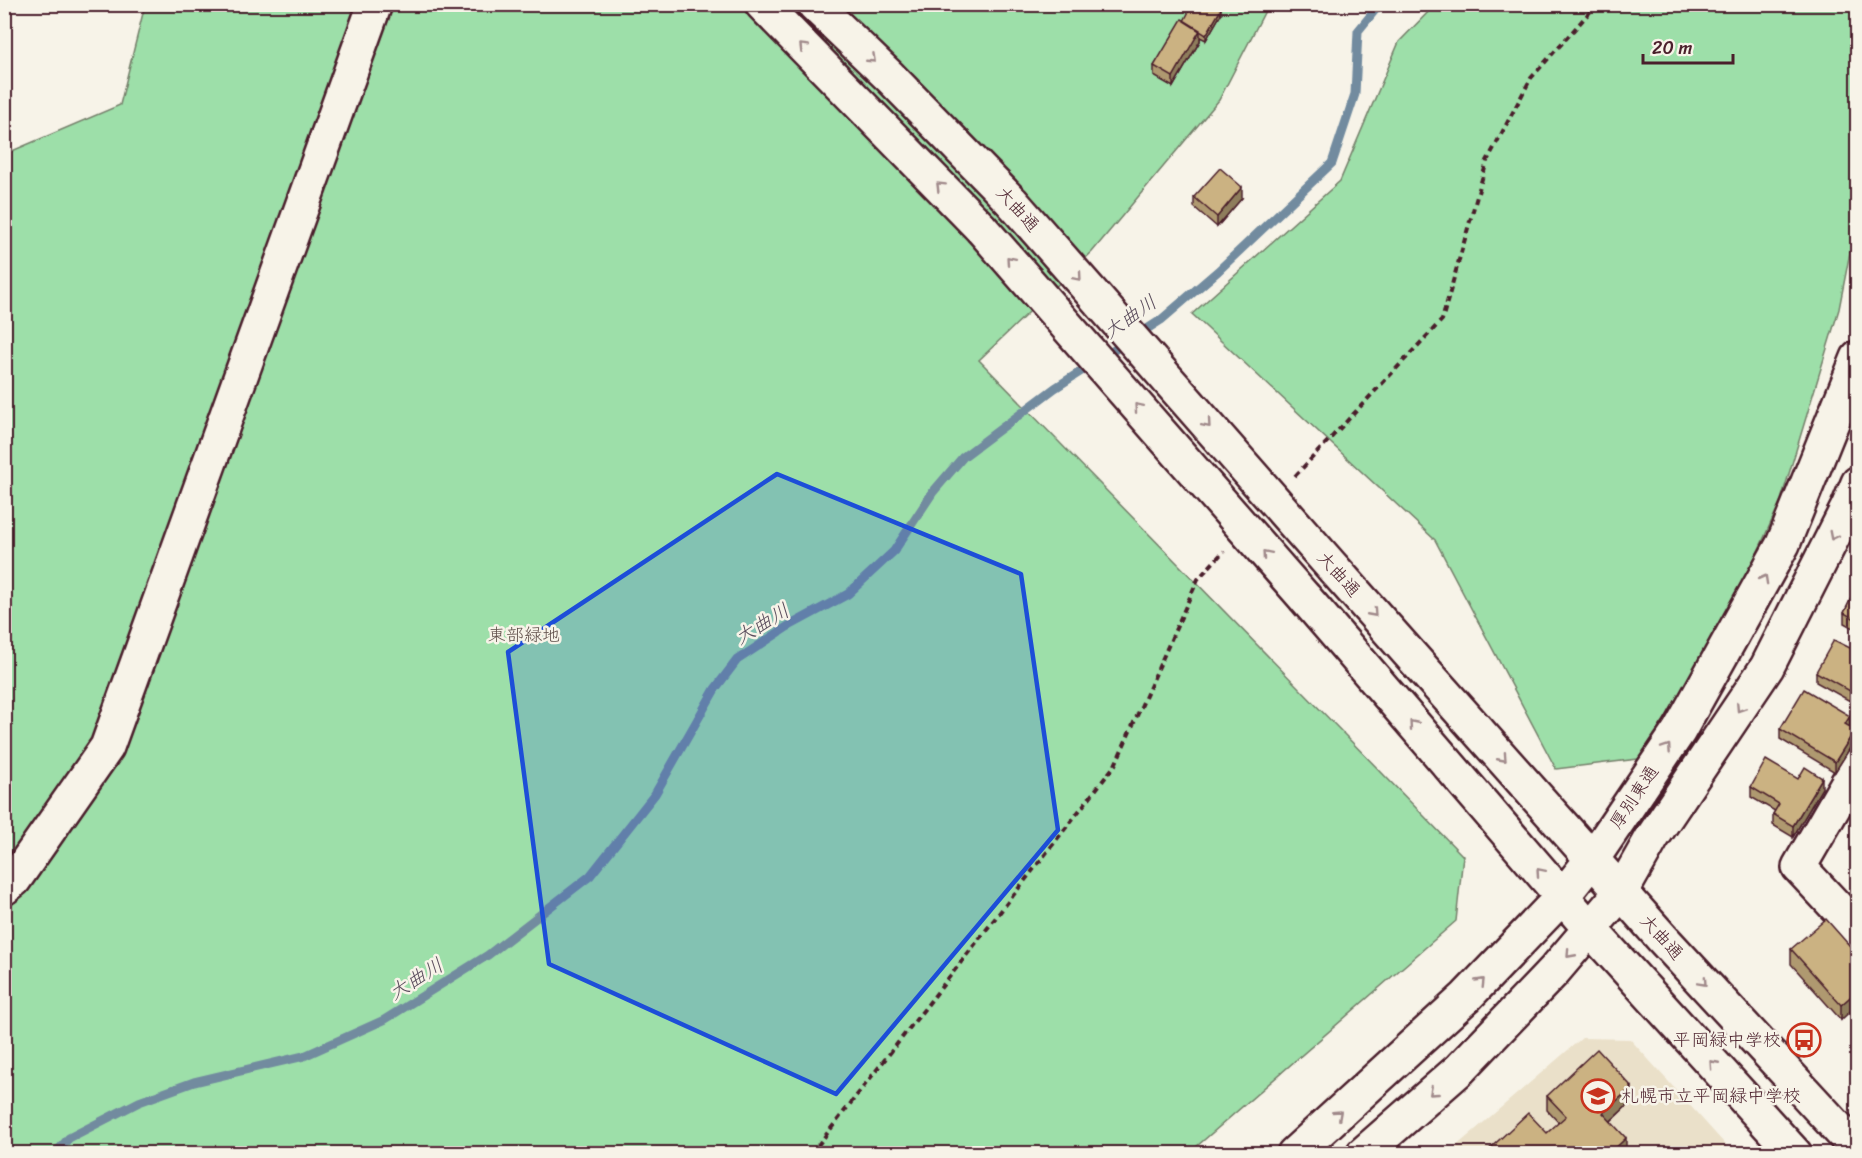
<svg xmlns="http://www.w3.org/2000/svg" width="1862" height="1158" viewBox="0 0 1862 1158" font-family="Sriracha,'Klee One',sans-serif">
	<rect width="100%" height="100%" fill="#f7f3e8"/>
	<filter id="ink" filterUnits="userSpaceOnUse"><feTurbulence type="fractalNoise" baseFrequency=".0167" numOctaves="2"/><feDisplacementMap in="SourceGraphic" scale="12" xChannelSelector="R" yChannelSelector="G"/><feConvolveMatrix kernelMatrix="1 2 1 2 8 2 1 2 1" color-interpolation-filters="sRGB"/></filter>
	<g filter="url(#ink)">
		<path fill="#eae0c9" d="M 1582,1038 L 1630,1039 L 1733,1153 L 1447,1154 Z"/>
		<path fill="#9ddfa9" stroke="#747f6a" stroke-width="1.5" d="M 145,5 L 1268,5 L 1219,100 L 1092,252 L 979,360 L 1463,856 L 1456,921 L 1189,1153 L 5,1154 L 5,154 L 120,105 Z
			M 1435,5 L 1857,5 L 1857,216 L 1839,309 L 1781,500 L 1720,636 L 1638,759 L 1556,769 L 1435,540 L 1192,314 L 1340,181 L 1399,42 Z"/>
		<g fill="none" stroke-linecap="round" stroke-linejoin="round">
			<path stroke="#728b9f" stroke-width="9" d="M 55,1154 L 69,1138 L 139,1102 L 194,1082 L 304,1056 L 384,1020 L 488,955 L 590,876 L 655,794 L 715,689 L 737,660 L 787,627 L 848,594 L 894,551 L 933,492 L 963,457 L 1055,388 L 1161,320 L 1218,271 L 1332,163 L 1355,94 L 1358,31 L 1380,4"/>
			<g stroke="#4a1f2b" stroke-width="38">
				<path id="minor" d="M 762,4 L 981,228
					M 814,4 L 890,77 L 1012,202
					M 1334,569 L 1663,939 L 1858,1150
					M 1305,598 L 1591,930 L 1795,1154
					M 1858,765 L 1799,867 L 1858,930
					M 4,888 L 14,880 L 107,747 L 375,4
					M 1294,1154 L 1466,997 L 1562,897 L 1593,858 L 1679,731 L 1783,544 L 1858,358
					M 1363,1154 L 1460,1069 L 1554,971 L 1622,891 L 1652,838 L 1767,667 L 1848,507 L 1858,483"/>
			</g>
			<path stroke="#4a1f2b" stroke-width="4" stroke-dasharray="6 4.5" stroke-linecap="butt" d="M 1295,476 L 1442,320 L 1487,161 L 1531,78 L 1597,4
				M 811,1154 L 1115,765 L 1198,579 L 1224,551"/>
			<use href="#minor" stroke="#f7f3e8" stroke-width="33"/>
			<g stroke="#4a1f2b" stroke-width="38" stroke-linecap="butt">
				<path id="minor-bridge" d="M 1012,202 L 1334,569
					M 981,228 L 1305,598"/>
			</g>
			<use href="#minor-bridge" stroke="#f7f3e8" stroke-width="33"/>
		</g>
		<path fill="#af9970" stroke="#4a1f2b" stroke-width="1.5" d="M 1221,14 L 1206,40 L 1200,37 L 1200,41 L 1173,87 L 1154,76 L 1154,66 L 1184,21 Z
			M 1194,197 L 1242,198 L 1217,227 L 1194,207 Z
			M 1857,586 L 1857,630 L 1844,623 L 1844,613 Z
			M 1854,650 L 1850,701 L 1816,682 L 1816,672 Z
			M 1850,726 L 1855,740 L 1835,772 L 1780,739 L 1780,729 Z
			M 1798,779 L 1822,788 L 1793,837 L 1773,825 L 1773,814 L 1775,811 L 1751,797 L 1751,787 Z
			M 1791,949 L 1857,954 L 1841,1020 L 1791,964 Z
			M 1547,1096 L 1632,1101 L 1611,1121 L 1626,1153 L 1547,1133 L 1559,1123 L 1547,1110 Z"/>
		<path fill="#8e7d5b" stroke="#4a1f2b" stroke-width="1.5" d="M 1221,9 L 1221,14 L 1206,40 L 1206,35 Z
			M 1200,30 L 1200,41 L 1173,87 L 1173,77 Z
			M 1242,187 L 1242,198 L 1217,227 L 1217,217 Z
			M 1857,678 L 1857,688 L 1850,701 L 1850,691 Z
			M 1850,716 L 1850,726 L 1845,734 L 1845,724 Z
			M 1855,730 L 1855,740 L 1835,772 L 1835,762 Z
			M 1822,778 L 1822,788 L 1793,837 L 1793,826 Z
			M 1857,991 L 1857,1005 L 1841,1020 L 1841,1005 Z
			M 1632,1087 L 1632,1101 L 1603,1128 L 1603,1113 Z
			M 1626,1138 L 1626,1153 L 1625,1154 L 1609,1154 Z"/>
		<path fill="#cbb282" stroke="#4a1f2b" stroke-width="1.5" d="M 1193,4 L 1213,4 L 1221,9 L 1206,35 L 1184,21 Z
			M 1182,19 L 1200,30 L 1173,77 L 1154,66 Z
			M 1220,168 L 1242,187 L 1217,217 L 1194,197 Z
			M 1857,586 L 1857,620 L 1844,613 Z
			M 1834,640 L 1854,650 L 1857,643 L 1857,678 L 1850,691 L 1816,672 Z
			M 1804,689 L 1850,716 L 1845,724 L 1855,730 L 1835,762 L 1780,729 Z
			M 1766,760 L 1798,779 L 1805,767 L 1822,778 L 1793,826 L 1773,814 L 1779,804 L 1751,787 Z
			M 1826,919 L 1857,954 L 1857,991 L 1841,1005 L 1791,949 Z
			M 1597,1049 L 1632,1087 L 1603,1113 L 1626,1138 L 1609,1154 L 1484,1154 L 1528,1113 L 1547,1133 L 1566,1116 L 1547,1096 Z"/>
		<defs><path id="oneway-chevron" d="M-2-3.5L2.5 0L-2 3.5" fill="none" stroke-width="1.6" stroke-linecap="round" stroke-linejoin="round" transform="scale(1.5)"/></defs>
		<g stroke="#a0898a">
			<use href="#oneway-chevron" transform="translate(803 47) rotate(-135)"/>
			<use href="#oneway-chevron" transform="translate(872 59) rotate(43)"/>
			<use href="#oneway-chevron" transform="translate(940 186) rotate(-135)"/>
			<use href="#oneway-chevron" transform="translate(1010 260) rotate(-131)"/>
			<use href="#oneway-chevron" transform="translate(1078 277) rotate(49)"/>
			<use href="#oneway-chevron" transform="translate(1138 407) rotate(-131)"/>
			<use href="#oneway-chevron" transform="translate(1207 424) rotate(49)"/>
			<use href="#oneway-chevron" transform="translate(1833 536) rotate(117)"/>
			<use href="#oneway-chevron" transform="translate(1266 554) rotate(-131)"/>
			<use href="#oneway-chevron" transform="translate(1764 579) rotate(-61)"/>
			<use href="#oneway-chevron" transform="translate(1373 613) rotate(48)"/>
			<use href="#oneway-chevron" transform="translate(1740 708) rotate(123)"/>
			<use href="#oneway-chevron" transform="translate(1413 724) rotate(-131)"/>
			<use href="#oneway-chevron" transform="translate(1667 748) rotate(-56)"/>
			<use href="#oneway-chevron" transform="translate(1503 758) rotate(48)"/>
			<use href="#oneway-chevron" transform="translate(1540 872) rotate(-131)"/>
			<use href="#oneway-chevron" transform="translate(1570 954) rotate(132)"/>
			<use href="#oneway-chevron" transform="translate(1481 982) rotate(-46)"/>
			<use href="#oneway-chevron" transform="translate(1703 982) rotate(47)"/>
			<use href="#oneway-chevron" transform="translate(1713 1064) rotate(-132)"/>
			<use href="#oneway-chevron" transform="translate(1433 1092) rotate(139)"/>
			<use href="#oneway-chevron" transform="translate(1338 1114) rotate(-42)"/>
		</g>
	</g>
	<path fill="#1d4ed8" fill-opacity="0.2" stroke="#1d4ed8" stroke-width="4.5" stroke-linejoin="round" d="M 777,474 L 1021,574 L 1058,830 L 836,1094 L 549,964 L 508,652 Z"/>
	<defs>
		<g id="bus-ring" transform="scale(1.725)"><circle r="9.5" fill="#f7f3e8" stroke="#c8321e" stroke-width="1.5"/><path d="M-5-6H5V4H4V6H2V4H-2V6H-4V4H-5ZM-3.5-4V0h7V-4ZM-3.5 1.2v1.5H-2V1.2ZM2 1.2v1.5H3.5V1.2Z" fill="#c8321e"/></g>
		<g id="school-ring" transform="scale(1.725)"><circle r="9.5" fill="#f7f3e8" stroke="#c8321e" stroke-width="1.5"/><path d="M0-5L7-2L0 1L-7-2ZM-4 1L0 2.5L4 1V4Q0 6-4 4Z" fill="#c8321e"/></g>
	</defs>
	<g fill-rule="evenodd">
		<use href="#bus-ring" x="1804" y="1040"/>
		<use href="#school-ring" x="1598" y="1096"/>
	</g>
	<g text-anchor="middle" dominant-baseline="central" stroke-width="5" stroke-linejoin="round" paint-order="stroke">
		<g font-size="18" fill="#4a1f2b" stroke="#f7f3e8">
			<text transform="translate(1018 209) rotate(48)">大曲通</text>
			<text transform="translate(1339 574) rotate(48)">大曲通</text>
			<text transform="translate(1634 797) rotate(-56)">厚別東通</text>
			<text transform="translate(1662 937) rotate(48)">大曲通</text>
		</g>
		<g font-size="18" fill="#5f4f4a" stroke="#f7f3e8">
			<text x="524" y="635">東部緑地</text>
		</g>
		<g font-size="18" fill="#4a1f2b" stroke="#f7f3e8" text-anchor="end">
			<text x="1781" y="1040">平岡緑中学校</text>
			<text x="1621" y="1096" text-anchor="start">札幌市立平岡緑中学校</text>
		</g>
		<g font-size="20" font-style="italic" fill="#5a4c5c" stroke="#f7f3e8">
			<text transform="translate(1130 317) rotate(-35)">大曲川</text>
			<text transform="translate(762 624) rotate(-31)">大曲川</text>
			<text transform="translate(416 979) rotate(-32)">大曲川</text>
		</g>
	</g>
	<rect width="1862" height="1158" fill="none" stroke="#f7f3e8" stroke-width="24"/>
	<rect x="12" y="12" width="1838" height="1134" fill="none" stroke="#4a1f2b" stroke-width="2" filter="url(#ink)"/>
	<path d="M1643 54v9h90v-9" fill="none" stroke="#4a1f2b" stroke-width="3"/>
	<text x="1652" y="54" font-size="18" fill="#4a1f2b" stroke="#f7f3e8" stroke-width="4.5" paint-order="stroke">20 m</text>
</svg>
